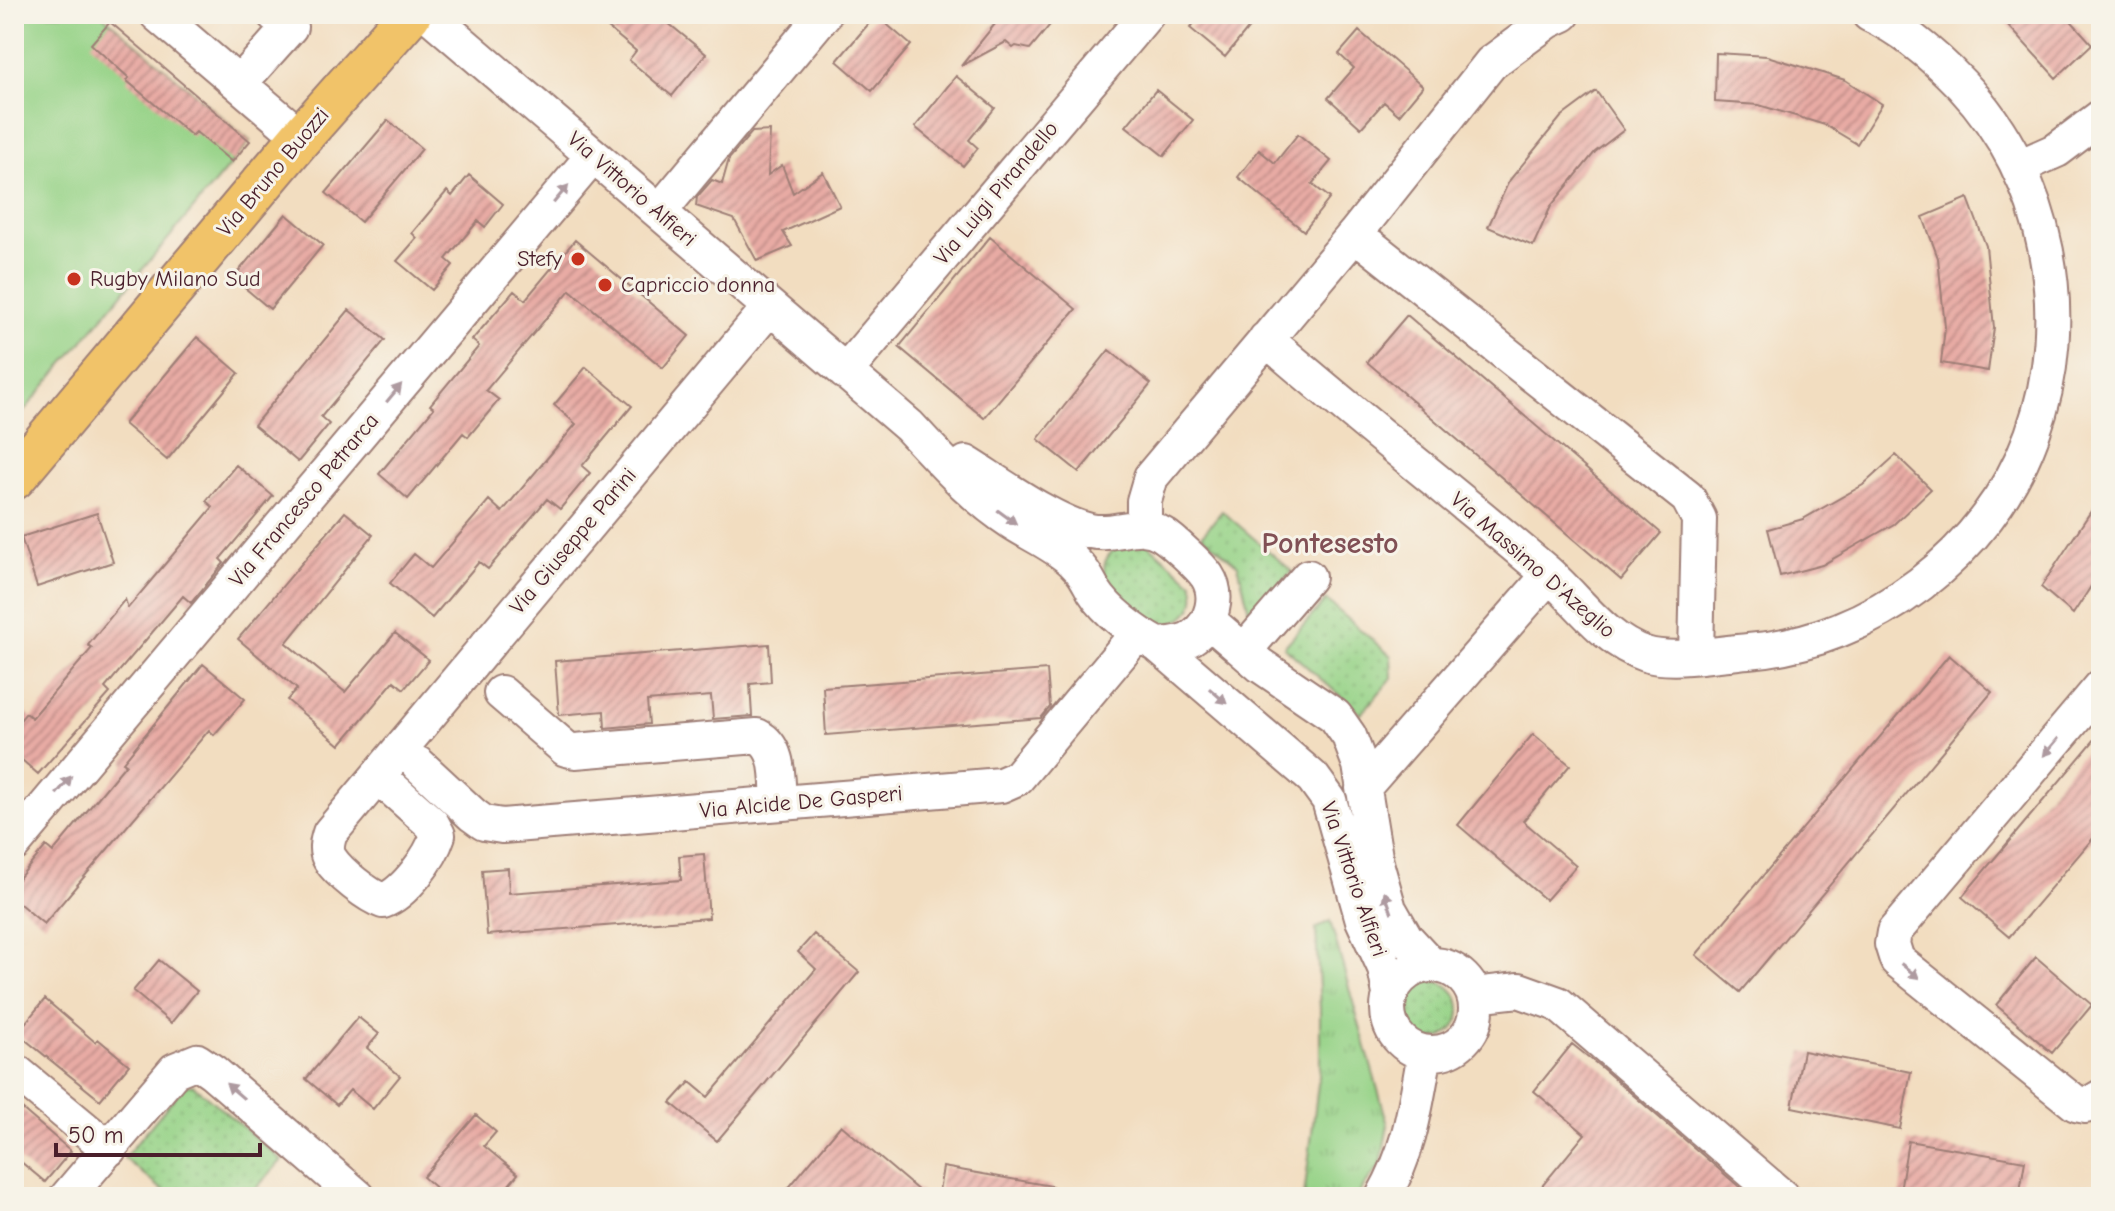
<svg xmlns="http://www.w3.org/2000/svg" width="2115" height="1211" viewBox="0 0 2115 1211" font-family="'Comic Neue',sans-serif">
	<defs>
		<pattern id="grass-dots" width="8" height="8" patternUnits="userSpaceOnUse" patternTransform="scale(2)"><rect width="8" height="8" fill="#97d388"/><path d="M2 2h.1M6 6h.1" fill="none" stroke="#84b576" stroke-width="1.8" stroke-linecap="round"/></pattern>
		<pattern id="park-tufts" width="24" height="20" patternUnits="userSpaceOnUse" patternTransform="scale(2)"><rect width="24" height="20" fill="#97d388"/><path d="M3 7l-1-3M5 7V3M7 7l1-3M15 17l-1-3M17 17v-4M19 17l1-3" fill="none" stroke="#84b576"/></pattern>
		<pattern id="building-hatch" width="6" height="6" patternUnits="userSpaceOnUse" patternTransform="scale(2)"><rect width="6" height="6" fill="#e8aba4"/><path d="M-1 1l2-2M0 6l6-6M5 7l2-2" fill="none" stroke="#be8b86"/></pattern>
	</defs>
	<rect width="100%" height="100%" fill="#f7f3e8"/>
	<filter id="ink" filterUnits="userSpaceOnUse"><feTurbulence type="fractalNoise" baseFrequency=".0125" numOctaves="2"/><feDisplacementMap in="SourceGraphic" scale="16" xChannelSelector="R" yChannelSelector="G"/><feConvolveMatrix kernelMatrix="1 2 1 2 8 2 1 2 1" color-interpolation-filters="sRGB"/></filter>
	<filter id="wash" filterUnits="userSpaceOnUse"><feTurbulence type="fractalNoise" baseFrequency=".006" numOctaves="4" result="noise"/><feDisplacementMap in="SourceGraphic" scale="32" xChannelSelector="R" yChannelSelector="G"/><feGaussianBlur stdDeviation="1.8" result="paint"/><feColorMatrix in="noise" values="0 0 0 0 0 0 0 0 0 0 0 0 0 0 0 0 0 1.4 0 .05"/><feComposite in="paint" operator="in"/></filter>
	<g filter="url(#wash)">
		<rect width="100%" height="100%" fill="#f2ddc0"/>
		<path fill="url(#grass-dots)" stroke="#70795a" stroke-width="2" d="M 1222,511 L 1292,571 L 1251,619 L 1238,565 L 1202,535 Z
			M 1125,543 L 1148,544 L 1192,582 C 1201,609 1183,623 1159,627 C 1134,610 1072,570 1125,543 Z
			M 1326,600 L 1391,656 L 1392,678 L 1361,714 L 1284,647 Z
			M1402 1010a29 29 0 1 1 58 0a29 29 0 1 1-58 0Z
			M 193,1085 L 282,1160 L 248,1197 L 171,1197 L 124,1158 L 184,1086 Z"/>
		<path fill="url(#park-tufts)" stroke="#70795a" stroke-width="2" d="M 1330,921 L 1388,1125 L 1381,1164 L 1356,1197 L 1304,1197 L 1320,1068 L 1320,1009 L 1316,929 Z"/>
		<path fill="#97d388" stroke="#70795a" stroke-width="2" d="M 14,14 L 101,14 L 250,141 L 14,423 Z"/>
		<g id="blocks">
			<path fill="url(#building-hatch)" d="M 591,14 L 657,14 L 706,54 L 672,96 L 629,60 L 636,51 Z
				M 1003,14 L 1059,14 L 1030,49 L 1016,46 L 1013,48 L 1006,42 L 961,66 Z
				M 1202,14 L 1260,14 L 1225,57 L 1190,28 Z
				M 1998,14 L 2065,14 L 2092,44 L 2056,78 Z
				M 876,15 L 911,45 L 872,91 L 837,61 Z
				M 110,22 L 250,141 L 232,162 L 196,132 L 192,136 L 126,80 L 129,78 L 91,44 Z
				M 1359,31 L 1423,86 L 1399,115 L 1384,102 L 1361,128 L 1328,98 L 1354,68 L 1339,54 Z
				M 1716,53 L 1767,56 L 1845,80 L 1882,104 L 1857,144 L 1825,125 L 1759,105 L 1715,102 Z
				M 956,76 L 995,108 L 969,140 L 978,148 L 963,166 L 915,127 Z
				M 1156,90 L 1193,120 L 1164,156 L 1126,126 Z
				M 1596,91 L 1624,130 L 1595,152 L 1551,206 L 1533,246 L 1488,227 L 1509,181 L 1561,117 Z
				M 388,120 L 422,149 L 361,222 L 326,193 Z
				M 770,131 L 768,175 L 782,165 L 793,193 L 823,172 L 840,206 L 783,232 L 792,246 L 757,261 L 734,219 L 696,206 L 697,197 L 712,180 L 722,184 L 729,159 L 752,132 Z
				M 1298,134 L 1331,161 L 1312,184 L 1330,198 L 1304,231 L 1238,177 L 1259,150 L 1275,163 Z
				M 469,175 L 503,204 L 485,227 L 478,221 L 446,259 L 453,265 L 432,290 L 397,261 L 417,238 L 412,233 L 447,191 L 452,196 Z
				M 1968,198 L 1986,246 L 1994,328 L 1988,371 L 1941,363 L 1945,327 L 1938,258 L 1923,217 Z
				M 286,214 L 323,245 L 270,309 L 233,278 Z
				M 990,237 L 1076,309 L 984,418 L 899,347 Z
				M 575,240 L 689,336 L 663,368 L 570,290 L 486,390 L 499,400 L 468,437 L 463,433 L 408,499 L 379,474 L 434,408 L 430,405 L 479,346 L 472,340 L 514,291 L 525,300 Z
				M 349,310 L 385,340 L 321,417 L 329,424 L 298,462 L 254,425 Z
				M 1407,315 L 1661,533 L 1621,580 L 1367,362 Z
				M 197,337 L 239,373 L 167,460 L 124,424 Z
				M 1109,350 L 1151,384 L 1079,472 L 1038,439 Z
				M 586,367 L 632,406 L 582,466 L 590,473 L 560,509 L 547,499 L 488,569 L 479,562 L 432,618 L 390,583 L 414,554 L 431,568 L 489,500 L 502,512 L 576,424 L 554,405 Z
				M 1896,455 L 1931,489 L 1894,524 L 1822,565 L 1780,576 L 1768,529 L 1803,519 L 1863,485 Z
				M 236,465 L 273,496 L 220,559 L 224,563 L 191,603 L 183,596 L 105,688 L 110,693 L 38,774 L 14,753 L 14,727 L 26,713 L 32,718 L 92,648 L 88,645 L 125,599 L 128,608 L 213,507 L 206,501 Z
				M 2101,496 L 2101,571 L 2073,614 L 2041,587 Z
				M 345,512 L 373,535 L 286,643 L 345,692 L 395,633 L 429,660 L 404,689 L 394,681 L 340,745 L 287,700 L 297,689 L 238,639 Z
				M 97,513 L 113,562 L 37,587 L 21,537 Z
				M 769,644 L 771,682 L 750,684 L 752,716 L 713,719 L 711,696 L 647,701 L 649,724 L 605,728 L 604,711 L 559,715 L 555,661 Z
				M 1949,655 L 1992,692 L 1740,992 L 1696,955 Z
				M 203,664 L 245,699 L 214,735 L 209,730 L 44,924 L 14,899 L 14,884 L 46,846 L 53,852 L 126,764 L 123,762 Z
				M 1047,670 L 1050,707 L 1041,718 L 826,735 L 823,687 Z
				M 2101,732 L 2101,829 L 2009,937 L 1962,897 Z
				M 1533,734 L 1570,765 L 1523,821 L 1576,866 L 1546,900 L 1458,825 Z
				M 704,854 L 709,918 L 487,935 L 482,870 L 508,868 L 509,893 L 681,880 L 679,856 Z
				M 814,934 L 859,972 L 717,1141 L 671,1103 L 690,1082 L 708,1097 L 816,969 L 798,952 Z
				M 2036,957 L 2092,1005 L 2052,1053 L 1996,1005 Z
				M 159,960 L 197,991 L 171,1023 L 133,991 Z
				M 45,999 L 95,1042 L 98,1039 L 129,1065 L 100,1100 L 17,1033 Z
				M 358,1017 L 379,1034 L 367,1048 L 400,1076 L 373,1109 L 350,1090 L 337,1105 L 306,1079 Z
				M 1572,1044 L 1602,1068 L 1751,1197 L 1533,1197 L 1585,1134 L 1534,1091 Z
				M 1803,1051 L 1911,1072 L 1900,1129 L 1792,1107 Z
				M 14,1102 L 71,1151 L 45,1182 L 14,1156 Z
				M 476,1115 L 496,1132 L 484,1146 L 518,1174 L 499,1197 L 446,1197 L 423,1177 Z
				M 841,1125 L 926,1197 L 781,1197 Z
				M 1908,1141 L 2025,1161 L 2019,1197 L 1899,1197 Z
				M 943,1167 L 1052,1186 L 1051,1197 L 938,1197 Z"/>
		</g>
	</g>
	<g filter="url(#ink)">
		<use href="#blocks" fill-opacity="0" stroke="#9e7e76" stroke-width="2"/>
		<g fill="none" stroke-linecap="round" stroke-linejoin="round">
			<g stroke="#9e7e76" stroke-width="38">
				<path id="minor" d="M 157,14 L 301,137
					M 428,14 L 909,426 C 941,460 972,496 1012,522 C 1032,535 1054,544 1073,561 C 1085,573 1086,577 1094,591 C 1107,612 1137,634 1158,645 L 1313,778 L 1329,800 L 1363,920 L 1385,968 L 1390,994
					M 239,84 L 290,27 L 274,14
					M 2019,167 L 2057,150 L 2101,117
					M 659,212 L 824,14
					M 1355,234 L 1688,498 L 1699,519 L 1696,655
					M 1266,339 C 1357,418 1452,492 1544,570 C 1577,598 1603,640 1645,654 C 1673,663 1719,653 1748,651 C 1872,642 1989,553 2032,435 C 2075,317 2049,177 1962,85 C 1936,58 1904,29 1869,14
					M 845,372 L 1147,14
					M 966,463 C 1000,484 1052,522 1090,531 C 1116,537 1139,519 1162,534 C 1173,541 1200,566 1207,576 C 1220,596 1212,623 1194,636 C 1184,644 1170,644 1158,645
					M 1144,527 L 1144,501 L 1151,477 L 1355,234 L 1491,63 L 1548,21 L 1563,14
					M 1208,620 L 1260,665 L 1335,716 L 1349,736 L 1360,765 L 1376,863 L 1389,909 L 1405,937 L 1431,965
					M 1244,651 L 1308,577
					M 2101,687 L 1894,932 L 1892,944 L 1897,960 L 2076,1104 L 2086,1106 L 2101,1097
					M 501,693 L 566,749 L 575,751 L 757,736 C 781,748 777,780 779,803
					M 418,764 L 473,815 L 484,823 L 502,826 L 1001,785 L 1017,778 L 1137,634
					M 379,777 L 432,824 L 438,835 C 431,857 405,893 383,901 C 368,896 339,873 330,859 C 325,851 327,842 330,833 L 770,307
					M 1363,788 L 1549,575
					M 14,844 L 593,156
					M1388 1009a44 44 0 1 1 88 0a44 44 0 1 1-88 0Z
					M 1474,995 L 1519,990 L 1558,1004 L 1782,1197
					M 14,1070 L 109,1149
					M 67,1197 L 175,1070 L 197,1061 L 213,1072 L 358,1197
					M 1383,1197 C 1411,1148 1415,1107 1425,1053"/>
			</g>
			<g stroke="#9e7e76" stroke-width="46">
				<path id="major" d="M 14,478 L 301,137 L 410,14"/>
			</g>
			<use href="#minor" stroke="#fff" stroke-width="34"/>
			<use href="#major" stroke="#f1c369" stroke-width="42"/>
		</g>
		<defs><path id="oneway-solid" d="M-6-.8H1V-3.2L6.5 0L1 3.2V.8H-6Z" transform="scale(2)"/></defs>
		<g fill="#ae9aa0">
			<use href="#oneway-solid" transform="translate(561 194) rotate(-50)"/>
			<use href="#oneway-solid" transform="translate(394 393) rotate(-50)"/>
			<use href="#oneway-solid" transform="translate(1007 517) rotate(36)"/>
			<use href="#oneway-solid" transform="translate(1218 696) rotate(41)"/>
			<use href="#oneway-solid" transform="translate(2051 747) rotate(130)"/>
			<use href="#oneway-solid" transform="translate(64 785) rotate(-50)"/>
			<use href="#oneway-solid" transform="translate(1388 902) rotate(-109)"/>
			<use href="#oneway-solid" transform="translate(1910 971) rotate(39)"/>
			<use href="#oneway-solid" transform="translate(235 1091) rotate(-139)"/>
		</g>
	</g>
	<g fill="#c8321e" stroke="#f7f3e8" stroke-width="3">
		<circle cx="578" cy="259" r="8"/>
		<circle cx="74" cy="279" r="8"/>
		<circle cx="605" cy="285" r="8"/>
	</g>
	<g text-anchor="middle" dominant-baseline="central" stroke-width="6" stroke-linejoin="round" paint-order="stroke">
		<g font-size="22" fill="#4a1f2b" stroke="#f7f3e8">
			<text transform="translate(273 172) rotate(-50)">Via Bruno Buozzi</text>
			<text transform="translate(632 189) rotate(41)">Via Vittorio Alfieri</text>
			<text transform="translate(996 193) rotate(-50)">Via Luigi Pirandello</text>
			<text transform="translate(304 500) rotate(-50)">Via Francesco Petrarca</text>
			<text transform="translate(573 541) rotate(-50)">Via Giuseppe Parini</text>
			<text transform="translate(1533 565) rotate(41)">Via Massimo D'Azeglio</text>
			<text transform="translate(801 802) rotate(-5)">Via Alcide De Gasperi</text>
			<text transform="translate(1354 879) rotate(71)">Via Vittorio Alfieri</text>
		</g>
		<g font-size="22" fill="#4a1f2b" stroke="#f7f3e8" text-anchor="start">
			<text x="562" y="259" text-anchor="end">Stefy</text>
			<text x="90" y="279">Rugby Milano Sud</text>
			<text x="621" y="285">Capriccio donna</text>
		</g>
		<g font-size="30" font-weight="bold" fill="#815055" stroke="#f7f3e8">
			<text x="1330" y="543">Pontesesto</text>
		</g>
	</g>
	<rect width="2115" height="1211" fill="none" stroke="#f7f3e8" stroke-width="48"/>
	<path d="M56 1143v12h204v-12" fill="none" stroke="#4a1f2b" stroke-width="4"/>
	<text x="68" y="1143" font-size="24" fill="#4a1f2b" stroke="#f7f3e8" stroke-width="6" paint-order="stroke">50 m</text>
</svg>
